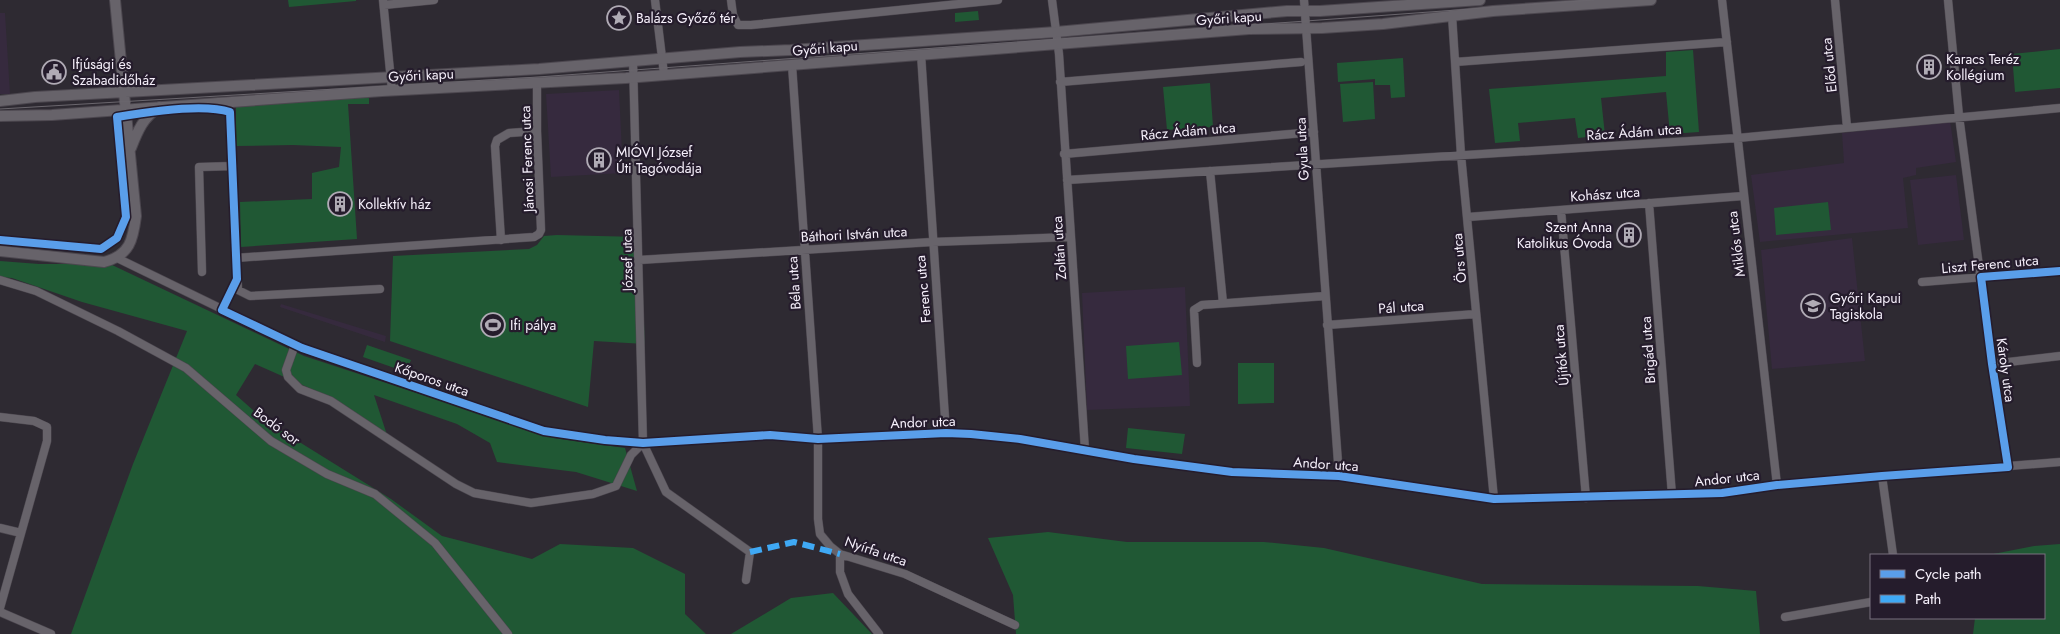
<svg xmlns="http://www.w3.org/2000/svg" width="2060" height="634" viewBox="0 0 2060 634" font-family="Jost,sans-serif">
	<rect width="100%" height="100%" fill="#2e2a32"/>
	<path fill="#362a3e" d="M 0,13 L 5,13 L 10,94 L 0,94 Z
		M 619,90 L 623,173 L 551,177 L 546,94 Z
		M 1950,121 L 1956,162 L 1916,168 L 1916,175 L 1903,178 L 1908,228 L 1760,242 L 1751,175 L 1844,163 L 1842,133 Z
		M 1956,175 L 1964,240 L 1918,245 L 1910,180 Z
		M 1852,238 L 1865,361 L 1772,369 L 1761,250 Z
		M 1185,287 L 1190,406 L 1087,410 L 1082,293 Z
		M 281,304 L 386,336 L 385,342 L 280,307 Z"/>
	<path fill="#205834" d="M 288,0 L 356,0 L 356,1 L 289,7 Z
		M 978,11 L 979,20 L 955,22 L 955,13 Z
		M 2060,49 L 2060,88 L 2015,92 L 2012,54 Z
		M 1693,50 L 1699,132 L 1670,134 L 1666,92 L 1601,98 L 1605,135 L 1578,138 L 1575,118 L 1518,123 L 1520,141 L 1495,143 L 1489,89 L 1666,76 L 1666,52 Z
		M 1403,58 L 1405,97 L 1391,98 L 1390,85 L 1375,85 L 1375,79 L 1338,82 L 1337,63 Z
		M 1373,82 L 1375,119 L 1343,122 L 1340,84 Z
		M 1210,83 L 1213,127 L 1167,130 L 1163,87 Z
		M 369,97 L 369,104 L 348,104 L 357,239 L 241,247 L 240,202 L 312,199 L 312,173 L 339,167 L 341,147 L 293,145 L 236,146 L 236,101 Z
		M 1828,202 L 1831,230 L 1776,235 L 1774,208 Z
		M 557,235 L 640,237 L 645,344 L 594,341 L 588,407 L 390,341 L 393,256 L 529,249 L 537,245 L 544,236 Z
		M 0,261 L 39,264 L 110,264 L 304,356 L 554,438 L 625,448 L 637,491 L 576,472 L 497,462 L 490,443 L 457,424 L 374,395 L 387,435 L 316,391 L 255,364 L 236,395 L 264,420 L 391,499 L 442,536 L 532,559 L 560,544 L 633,548 L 685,574 L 685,614 L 706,634 L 71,634 L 133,464 L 187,331 L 82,302 L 12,278 L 0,277 Z
		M 1179,342 L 1182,375 L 1128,379 L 1126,346 Z
		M 367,345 L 411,360 L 406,372 L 363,357 Z
		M 1238,363 L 1274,363 L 1274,403 L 1238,404 Z
		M 1128,428 L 1185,434 L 1182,454 L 1126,448 Z
		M 1048,532 L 1127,542 L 1264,542 L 1324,548 L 1482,584 L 1698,586 L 1756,591 L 1760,634 L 1016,634 L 1013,595 L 988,538 Z
		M 2060,544 L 2060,634 L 1973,634 L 1975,618 L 2044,618 L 2044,555 L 1988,555 L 2034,546 Z
		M 833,593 L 872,634 L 731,634 L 791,598 Z"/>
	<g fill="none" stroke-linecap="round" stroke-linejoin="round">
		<g stroke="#4c474f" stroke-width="9">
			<path id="minor" d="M 383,0 L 392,91
				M 655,0 L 664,74
				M 731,0 L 733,15 L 738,25 L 751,25 L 998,0
				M 1052,0 L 1059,54 L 1085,450
				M 1304,0 L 1339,476
				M 1722,0 L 1777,485
				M 1835,0 L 1847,127
				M 1948,0 L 1959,116 L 1992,364 L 2008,467
				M 384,5 L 434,0
				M 1452,15 L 1461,155 L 1494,499
				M 921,54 L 946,433
				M 633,61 L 643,443 L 666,492 L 750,552 L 746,580
				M 1455,62 L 1727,42
				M 792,65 L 818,439 L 818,519 L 820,534 L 830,546 L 840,554 L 905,574 L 1015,625
				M 1060,82 L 1301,62
				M 229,102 L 238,290 L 250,296 L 380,289
				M 1064,154 L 1314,132
				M 1210,171 L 1223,303
				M 1067,180 L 1738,138 L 2060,108
				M 1649,203 L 1672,495
				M 1561,210 L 1586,498
				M 1468,217 L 1743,196
				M 501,240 L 495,146 L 497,140 L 509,133 L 537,131
				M 117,258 L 302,348 L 544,431 L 605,440 L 643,443 L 770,435 L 818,439 L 946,433 L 971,434 L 1020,439 L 1134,459 L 1232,472 L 1339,476 L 1494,499 L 1722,493 L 1777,485 L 1882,476 L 2060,462
				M 236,258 L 534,237 L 539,234 L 541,230 L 537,131 L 537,84
				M 639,260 L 932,242 L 1070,237
				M 202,272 L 199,167 L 233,166
				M 0,280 L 36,291 L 118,331 L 186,368 L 271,441 L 327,474 L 375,494 L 435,543 L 508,634
				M 1922,282 L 2060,271
				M 1327,325 L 1476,314
				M 295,345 L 286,370 L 288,377 L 300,389 L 331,401 L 456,484 L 474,493 L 531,503 L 593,494 L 616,486 L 631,455 L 643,443
				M 1197,363 L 1194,310 L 1202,305 L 1325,296
				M 1992,364 L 2060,356
				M 0,417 L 34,421 L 47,427 L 47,441 L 0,608
				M 1882,476 L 1893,555
				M 0,528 L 21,533
				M 840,554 L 840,572 L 848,594 L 879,634
				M 0,612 L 51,634
				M 1785,617 L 1871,602"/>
		</g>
		<g stroke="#4c474f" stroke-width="12">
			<path id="tertiary" d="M 0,101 L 35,97 L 539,69 L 740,52 L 791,50 L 1056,32 L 1287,11 L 1320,11 L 1480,0
				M 0,116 L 52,115 L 382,91 L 626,78 L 1249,29 L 1322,28 L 1383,24 L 1493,11 L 1651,0
				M 131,148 C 138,130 143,118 159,107
				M 0,251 L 104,262 C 130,255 133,240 136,216 L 115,0"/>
		</g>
		<use href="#minor" stroke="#67636a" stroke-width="8"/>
		<use href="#tertiary" stroke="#67636a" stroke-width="10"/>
		<path stroke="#6a666d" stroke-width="1" d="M 0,109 L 538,77 L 1594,0"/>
		<path stroke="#3fa9f5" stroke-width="6" stroke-dasharray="12 6" stroke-linecap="butt" d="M 750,552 L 794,542 L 840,554"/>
		<g stroke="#251c2c" stroke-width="11">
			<path id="cycleway" d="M 0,240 L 101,249 L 117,238 L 126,217 L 117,117 C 146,112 203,103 230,112 L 237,279 L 222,310 L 302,348 L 544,431 L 605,440 L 643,443 L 770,435 L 818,439 L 946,433 L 971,434 L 1020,439 L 1134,459 L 1232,472 L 1339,476 L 1494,499 L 1722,493 L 1777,485 L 1882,476 L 2008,467 L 1992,364 L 1981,277 L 2060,271"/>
		</g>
		<use href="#cycleway" stroke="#5a9eea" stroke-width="8"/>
	</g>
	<defs>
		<g id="sight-ring" transform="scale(1.25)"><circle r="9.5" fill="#251c2c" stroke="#b0abb5" stroke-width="1.5"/><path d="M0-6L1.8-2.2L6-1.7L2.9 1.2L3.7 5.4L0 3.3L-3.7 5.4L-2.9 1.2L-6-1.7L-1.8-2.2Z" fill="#b0abb5"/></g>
		<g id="building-ring" transform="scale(1.25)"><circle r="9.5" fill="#251c2c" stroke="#b0abb5" stroke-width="1.5"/><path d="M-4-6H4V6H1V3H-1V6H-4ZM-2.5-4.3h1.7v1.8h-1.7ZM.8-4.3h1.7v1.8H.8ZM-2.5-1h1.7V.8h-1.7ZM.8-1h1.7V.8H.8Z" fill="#b0abb5"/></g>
		<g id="civic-ring" transform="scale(1.25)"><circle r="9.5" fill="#251c2c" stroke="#b0abb5" stroke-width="1.5"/><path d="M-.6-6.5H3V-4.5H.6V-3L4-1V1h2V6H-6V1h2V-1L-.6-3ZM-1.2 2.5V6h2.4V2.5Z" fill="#b0abb5"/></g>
		<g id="school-ring" transform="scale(1.25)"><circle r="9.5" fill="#251c2c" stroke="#b0abb5" stroke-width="1.5"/><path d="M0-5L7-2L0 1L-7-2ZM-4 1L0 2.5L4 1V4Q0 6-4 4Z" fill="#b0abb5"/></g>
		<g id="stadium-ring" transform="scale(1.25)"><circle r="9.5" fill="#251c2c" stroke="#b0abb5" stroke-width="1.5"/><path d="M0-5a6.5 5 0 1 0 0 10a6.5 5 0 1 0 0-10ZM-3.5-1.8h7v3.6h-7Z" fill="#b0abb5"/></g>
	</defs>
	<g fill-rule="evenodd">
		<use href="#sight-ring" x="619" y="18"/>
		<use href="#building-ring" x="1929" y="67"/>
		<use href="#civic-ring" x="54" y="72"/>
		<use href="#building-ring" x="599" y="160"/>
		<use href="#building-ring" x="340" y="204"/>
		<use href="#building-ring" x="1629" y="235"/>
		<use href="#school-ring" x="1813" y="306"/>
		<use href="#stadium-ring" x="493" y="325"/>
	</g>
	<g text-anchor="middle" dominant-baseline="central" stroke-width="4.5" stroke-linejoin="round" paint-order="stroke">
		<g font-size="14" fill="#f6f0fb" stroke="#251c2c" text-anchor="start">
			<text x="636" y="18">Balázs Győző tér</text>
			<text x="1946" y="59">Karacs Teréz<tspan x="1946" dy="16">Kollégium</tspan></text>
			<text x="72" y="64">Ifjúsági és<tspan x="72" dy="16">Szabadidőház</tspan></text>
			<text x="616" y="152">MIÓVI József<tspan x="616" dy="16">Úti Tagóvodája</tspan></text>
			<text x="358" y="204">Kollektív ház</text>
			<text x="1612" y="227" text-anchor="end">Szent Anna<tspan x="1612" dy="16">Katolikus Óvoda</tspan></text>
			<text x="1830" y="298">Győri Kapui<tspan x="1830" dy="16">Tagiskola</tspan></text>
			<text x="510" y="325">Ifi pálya</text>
		</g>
		<g font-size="14" fill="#f6f0fb" stroke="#251c2c">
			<text transform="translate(1229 18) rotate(-4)">Győri kapu</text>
			<text transform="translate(825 48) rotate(-5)">Győri kapu</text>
			<text transform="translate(1829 65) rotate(-96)">Előd utca</text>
			<text transform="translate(421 75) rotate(-3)">Győri kapu</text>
			<text transform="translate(1188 131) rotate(-5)">Rácz Ádám utca</text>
			<text transform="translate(1634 132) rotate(-4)">Rácz Ádám utca</text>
			<text transform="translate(1302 149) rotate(-93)">Gyula utca</text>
			<text transform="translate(527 159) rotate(-92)">Jánosi Ferenc utca</text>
			<text transform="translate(1605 194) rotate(-4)">Kohász utca</text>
			<text transform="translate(854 234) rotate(-3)">Báthori István utca</text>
			<text transform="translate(1736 244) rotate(-97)">Miklós utca</text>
			<text transform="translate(1059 248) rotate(-94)">Zoltán utca</text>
			<text transform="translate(1459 258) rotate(-95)">Örs utca</text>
			<text transform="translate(627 260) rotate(-91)">József utca</text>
			<text transform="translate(1990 264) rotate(-5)">Liszt Ferenc utca</text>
			<text transform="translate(794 283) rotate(-94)">Béla utca</text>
			<text transform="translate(923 289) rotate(-95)">Ferenc utca</text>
			<text transform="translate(1401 307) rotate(-4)">Pál utca</text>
			<text transform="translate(1648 350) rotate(-94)">Brigád utca</text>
			<text transform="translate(1561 355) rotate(-95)">Újítók utca</text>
			<text transform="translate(2006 370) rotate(82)">Károly utca</text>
			<text transform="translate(432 379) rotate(19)">Kőporos utca</text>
			<text transform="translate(923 422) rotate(-2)">Andor utca</text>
			<text transform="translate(277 426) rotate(36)">Bodó sor</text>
			<text transform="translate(1326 464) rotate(4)">Andor utca</text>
			<text transform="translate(1727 478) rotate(-6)">Andor utca</text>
			<text transform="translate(876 551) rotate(19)">Nyírfa utca</text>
		</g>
	</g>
	<rect x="1870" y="554" width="175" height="65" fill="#251c2c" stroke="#79717f"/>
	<rect x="1880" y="570" width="25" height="8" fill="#5a9eea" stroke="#79717f"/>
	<text x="1915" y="579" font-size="15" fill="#f6f0fb">Cycle path</text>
	<rect x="1880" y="595" width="25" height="8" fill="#3fa9f5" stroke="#79717f"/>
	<text x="1915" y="604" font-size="15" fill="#f6f0fb">Path</text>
</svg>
